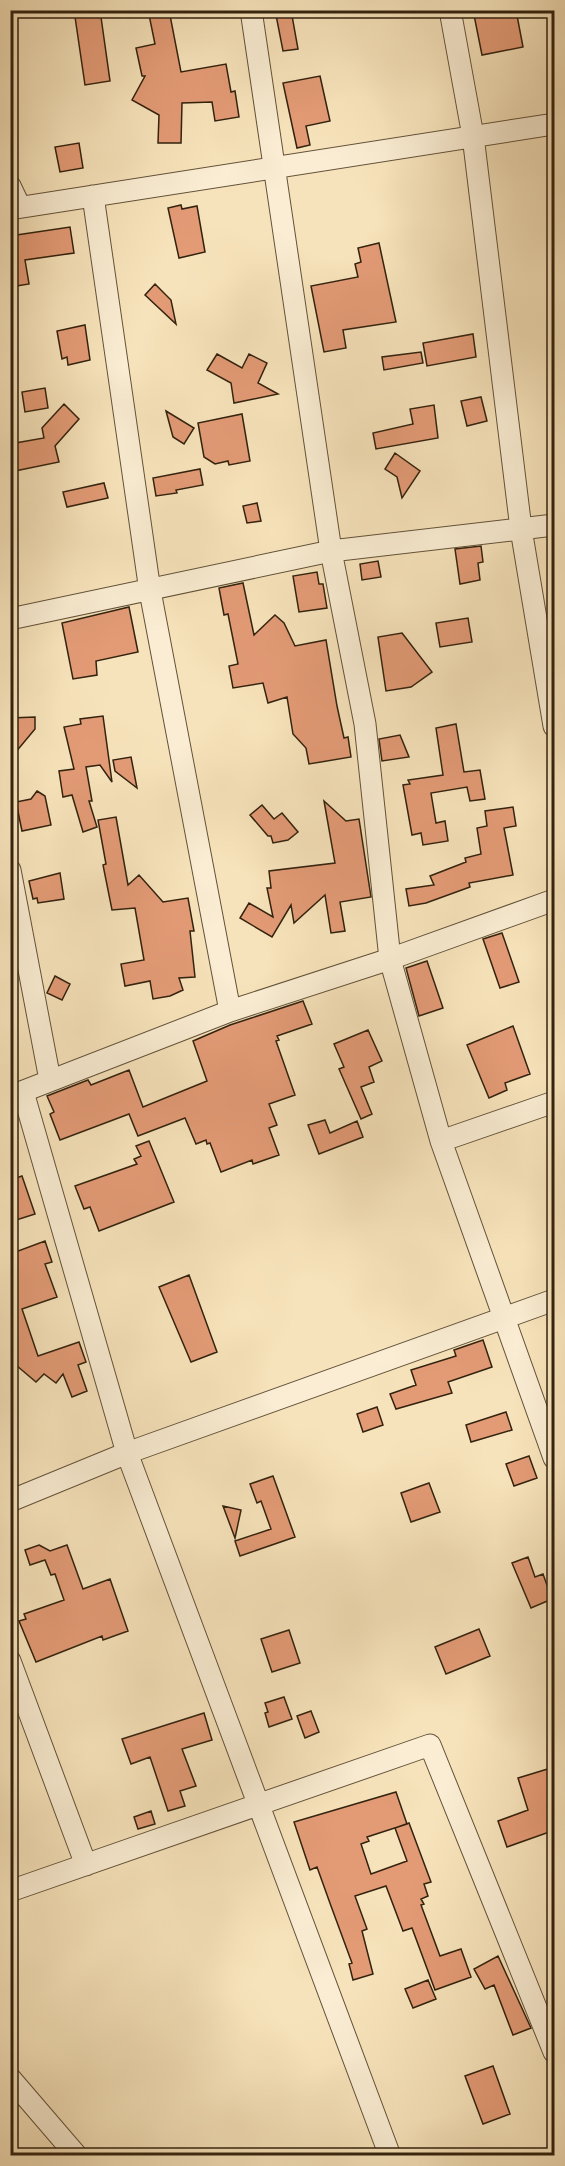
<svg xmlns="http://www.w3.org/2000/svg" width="565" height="2166" viewBox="0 0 565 2166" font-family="'IM FELL DW Pica',serif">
	<rect width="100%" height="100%" fill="#f7e3bb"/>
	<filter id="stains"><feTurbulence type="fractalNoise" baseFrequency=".00333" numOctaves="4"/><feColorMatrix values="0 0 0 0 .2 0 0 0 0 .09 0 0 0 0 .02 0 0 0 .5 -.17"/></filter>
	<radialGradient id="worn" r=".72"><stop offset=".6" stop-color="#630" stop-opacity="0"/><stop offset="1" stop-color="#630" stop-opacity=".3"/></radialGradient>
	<path fill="#e39b76" stroke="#32220e" stroke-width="1.5" d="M 74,10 L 100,10 L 110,81 L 85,85 Z
		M 148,10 L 169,10 L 181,72 L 226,64 L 231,92 L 235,91 L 239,117 L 215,121 L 212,102 L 182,103 L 181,143 L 158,143 L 159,115 L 132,100 L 145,76 L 142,76 L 136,48 L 155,44 Z
		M 275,10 L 291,10 L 298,49 L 283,51 Z
		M 473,10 L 516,10 L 523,47 L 482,55 Z
		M 320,76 L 330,121 L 306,126 L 310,145 L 297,148 L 283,83 Z
		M 79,143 L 83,168 L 60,172 L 55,147 Z
		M 181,205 L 182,209 L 197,206 L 205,252 L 179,258 L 168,208 Z
		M 70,227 L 74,253 L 25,260 L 29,284 L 10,287 L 10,236 Z
		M 379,243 L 396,322 L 343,330 L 346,348 L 324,352 L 311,286 L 358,277 L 355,264 L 361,262 L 358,248 Z
		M 155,284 L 171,300 L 176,324 L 145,295 Z
		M 85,325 L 90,360 L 68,365 L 67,357 L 62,359 L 57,331 Z
		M 473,334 L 476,357 L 427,366 L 423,343 Z
		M 421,352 L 423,363 L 384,370 L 382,357 Z
		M 217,354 L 242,368 L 249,354 L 267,363 L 258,383 L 278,394 L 234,403 L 231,383 L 207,370 Z
		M 45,388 L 48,408 L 25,412 L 22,392 Z
		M 481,397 L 487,421 L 467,426 L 461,401 Z
		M 64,404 L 79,419 L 55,446 L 59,462 L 10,472 L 10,444 L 44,438 L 42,428 Z
		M 434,405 L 438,438 L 376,449 L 373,433 L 413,424 L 410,409 Z
		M 166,411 L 194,428 L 184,444 L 173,437 Z
		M 242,414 L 250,461 L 229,465 L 228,461 L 215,464 L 204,457 L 198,423 Z
		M 395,453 L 420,471 L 402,498 L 397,477 L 385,469 Z
		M 200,469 L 203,485 L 176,490 L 177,493 L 156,496 L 153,478 Z
		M 104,483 L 108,498 L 67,507 L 63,492 Z
		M 257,503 L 261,521 L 247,523 L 243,506 Z
		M 481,546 L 483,562 L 478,563 L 480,580 L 460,584 L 455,549 Z
		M 378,561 L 381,577 L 362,580 L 360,564 Z
		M 317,572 L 319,584 L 323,584 L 327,608 L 299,612 L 293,576 Z
		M 243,583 L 254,635 L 275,615 L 284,623 L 295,646 L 326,640 L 337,706 L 344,738 L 348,737 L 351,757 L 309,764 L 306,748 L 293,734 L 287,697 L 268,703 L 263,683 L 233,688 L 229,666 L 238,664 L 228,614 L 224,615 L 219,588 Z
		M 129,607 L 138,652 L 96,661 L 97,675 L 73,679 L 62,623 Z
		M 468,618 L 472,642 L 440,647 L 436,623 Z
		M 402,633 L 432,672 L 411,687 L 386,691 L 378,637 Z
		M 103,716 L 112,782 L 100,765 L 86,767 L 92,801 L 89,801 L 97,827 L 83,832 L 72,795 L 63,797 L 59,771 L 74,769 L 64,727 L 81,724 L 80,719 Z
		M 35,717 L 35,729 L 10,759 L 10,718 Z
		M 456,724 L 464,772 L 480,770 L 485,799 L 470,801 L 467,787 L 431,793 L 436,823 L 445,821 L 448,841 L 423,845 L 421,833 L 412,835 L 403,785 L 410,784 L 408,780 L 443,775 L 436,728 Z
		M 400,735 L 409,757 L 382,761 L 379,739 Z
		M 131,757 L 137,788 L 115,771 L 113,760 Z
		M 37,791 L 45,796 L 51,825 L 22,831 L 16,802 L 31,799 Z
		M 324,801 L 346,821 L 359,819 L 371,897 L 340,902 L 345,931 L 331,933 L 325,895 L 294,923 L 291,905 L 272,937 L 240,918 L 249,903 L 273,917 L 267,888 L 271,888 L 269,871 L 335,863 Z
		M 262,805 L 274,819 L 282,813 L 298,832 L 288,840 L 273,843 L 271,836 L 268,836 L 250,815 Z
		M 513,807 L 516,826 L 504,828 L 513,875 L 469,883 L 470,887 L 426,903 L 409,906 L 406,889 L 434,885 L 430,876 L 466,862 L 465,858 L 481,854 L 477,828 L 487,826 L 485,811 Z
		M 116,817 L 128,885 L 139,875 L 163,902 L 188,898 L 194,931 L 190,931 L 195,977 L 179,978 L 183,990 L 170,996 L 153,999 L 150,981 L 125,986 L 121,964 L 144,960 L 135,908 L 112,910 L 103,865 L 106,864 L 98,820 Z
		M 60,873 L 64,899 L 38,903 L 37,898 L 33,899 L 29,881 Z
		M 502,933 L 519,982 L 500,988 L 483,939 Z
		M 427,961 L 443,1008 L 419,1016 L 406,968 Z
		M 55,976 L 70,984 L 62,1000 L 47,993 Z
		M 303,1001 L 312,1024 L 277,1036 L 279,1040 L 276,1041 L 295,1095 L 269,1104 L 277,1125 L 269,1128 L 279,1155 L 253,1164 L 252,1160 L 221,1172 L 210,1143 L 207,1144 L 206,1140 L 196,1144 L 185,1118 L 138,1136 L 129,1114 L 60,1140 L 50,1114 L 54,1112 L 47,1096 L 88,1080 L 91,1085 L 129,1070 L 143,1107 L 207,1081 L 193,1041 L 230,1025 Z
		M 513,1026 L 530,1074 L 505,1083 L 507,1090 L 489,1098 L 467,1045 Z
		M 368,1030 L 382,1061 L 369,1067 L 374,1082 L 361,1087 L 372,1114 L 361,1119 L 339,1069 L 344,1067 L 334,1044 Z
		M 325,1120 L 330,1133 L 357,1121 L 363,1137 L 319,1154 L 308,1125 Z
		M 149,1141 L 174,1202 L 99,1231 L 90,1207 L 84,1209 L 75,1186 L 137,1164 L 134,1159 L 141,1156 L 136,1146 Z
		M 22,1176 L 35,1214 L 10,1222 L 10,1180 Z
		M 45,1241 L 52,1262 L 45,1264 L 57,1297 L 22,1309 L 38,1356 L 79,1342 L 86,1362 L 78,1365 L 87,1391 L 72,1397 L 63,1374 L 56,1383 L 44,1374 L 36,1382 L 10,1360 L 10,1254 Z
		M 189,1275 L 217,1352 L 191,1362 L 159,1287 Z
		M 483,1340 L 492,1367 L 448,1382 L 452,1393 L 396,1409 L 390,1394 L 416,1385 L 411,1370 L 456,1356 L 454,1350 Z
		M 377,1407 L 383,1425 L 363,1432 L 357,1414 Z
		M 506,1412 L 512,1430 L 471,1442 L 466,1425 Z
		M 529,1456 L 537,1478 L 514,1486 L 506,1464 Z
		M 273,1476 L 295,1537 L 240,1556 L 235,1541 L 271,1529 L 261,1501 L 257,1503 L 250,1484 Z
		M 429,1483 L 440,1512 L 411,1522 L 401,1493 Z
		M 223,1506 L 241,1510 L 235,1538 Z
		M 39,1545 L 50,1551 L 67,1545 L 83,1589 L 110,1579 L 128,1631 L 103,1640 L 102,1636 L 36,1662 L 19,1621 L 26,1619 L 24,1614 L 64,1600 L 55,1574 L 51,1575 L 45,1560 L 30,1565 L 25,1550 Z
		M 528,1557 L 535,1577 L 543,1574 L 552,1599 L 531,1608 L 512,1563 Z
		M 479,1629 L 490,1656 L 446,1674 L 435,1647 Z
		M 289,1630 L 300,1663 L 272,1672 L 261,1639 Z
		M 284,1697 L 292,1719 L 269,1727 L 265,1713 L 268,1712 L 265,1703 Z
		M 311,1711 L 319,1732 L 305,1738 L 297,1716 Z
		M 204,1713 L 212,1740 L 182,1749 L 196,1786 L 180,1791 L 185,1806 L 168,1811 L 150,1757 L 131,1764 L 122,1739 Z
		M 551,1768 L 555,1777 L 555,1830 L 507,1847 L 498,1821 L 528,1810 L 518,1778 Z
		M 396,1792 L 407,1824 L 367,1837 L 369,1841 L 361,1844 L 371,1874 L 407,1861 L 395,1828 L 409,1823 L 431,1882 L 424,1884 L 428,1896 L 421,1899 L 424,1904 L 421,1905 L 440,1956 L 461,1949 L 471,1977 L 435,1990 L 412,1928 L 403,1931 L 386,1886 L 355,1896 L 367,1929 L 362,1931 L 373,1974 L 353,1980 L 349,1964 L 352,1963 L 331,1906 L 317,1867 L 310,1870 L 294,1822 Z
		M 151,1811 L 155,1824 L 138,1829 L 134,1817 Z
		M 498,1956 L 531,2028 L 513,2035 L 494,1985 L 485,1989 L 474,1969 Z
		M 428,1980 L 436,1999 L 413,2008 L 405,1989 Z
		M 493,2066 L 510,2114 L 483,2124 L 465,2076 Z"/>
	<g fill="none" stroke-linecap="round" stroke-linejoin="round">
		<g stroke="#635239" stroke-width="23">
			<path id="minor" d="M 251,10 L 331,551 L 365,724 L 390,959 L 441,1141 L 554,1458
				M 450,10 L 473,136 L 521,529 L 554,726
				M 10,186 L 20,207
				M 93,196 L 150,591 L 230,1011
				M 10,209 L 554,124
				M 10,619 L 331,551 L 554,525
				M 10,870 L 50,1080
				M 23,1092 L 127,1453 L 390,2156
				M 11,1096 L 230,1011 L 390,959 L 554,900
				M 441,1141 L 554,1102
				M 10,1501 L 127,1453 L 554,1300
				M 10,1661 L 86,1865
				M 10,1891 L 430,1745 L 554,2052
				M 10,2078 L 77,2156"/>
		</g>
		<use href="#minor" stroke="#faedd3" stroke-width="21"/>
	</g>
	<rect width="565" height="2166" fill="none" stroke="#f7e3bb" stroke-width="36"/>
	<rect x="12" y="12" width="541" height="2142" fill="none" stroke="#32220e" stroke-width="3"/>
	<rect x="18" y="18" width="529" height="2130" fill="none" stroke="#32220e" stroke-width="1.5"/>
	<rect width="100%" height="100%" filter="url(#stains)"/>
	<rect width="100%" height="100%" fill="url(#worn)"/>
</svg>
